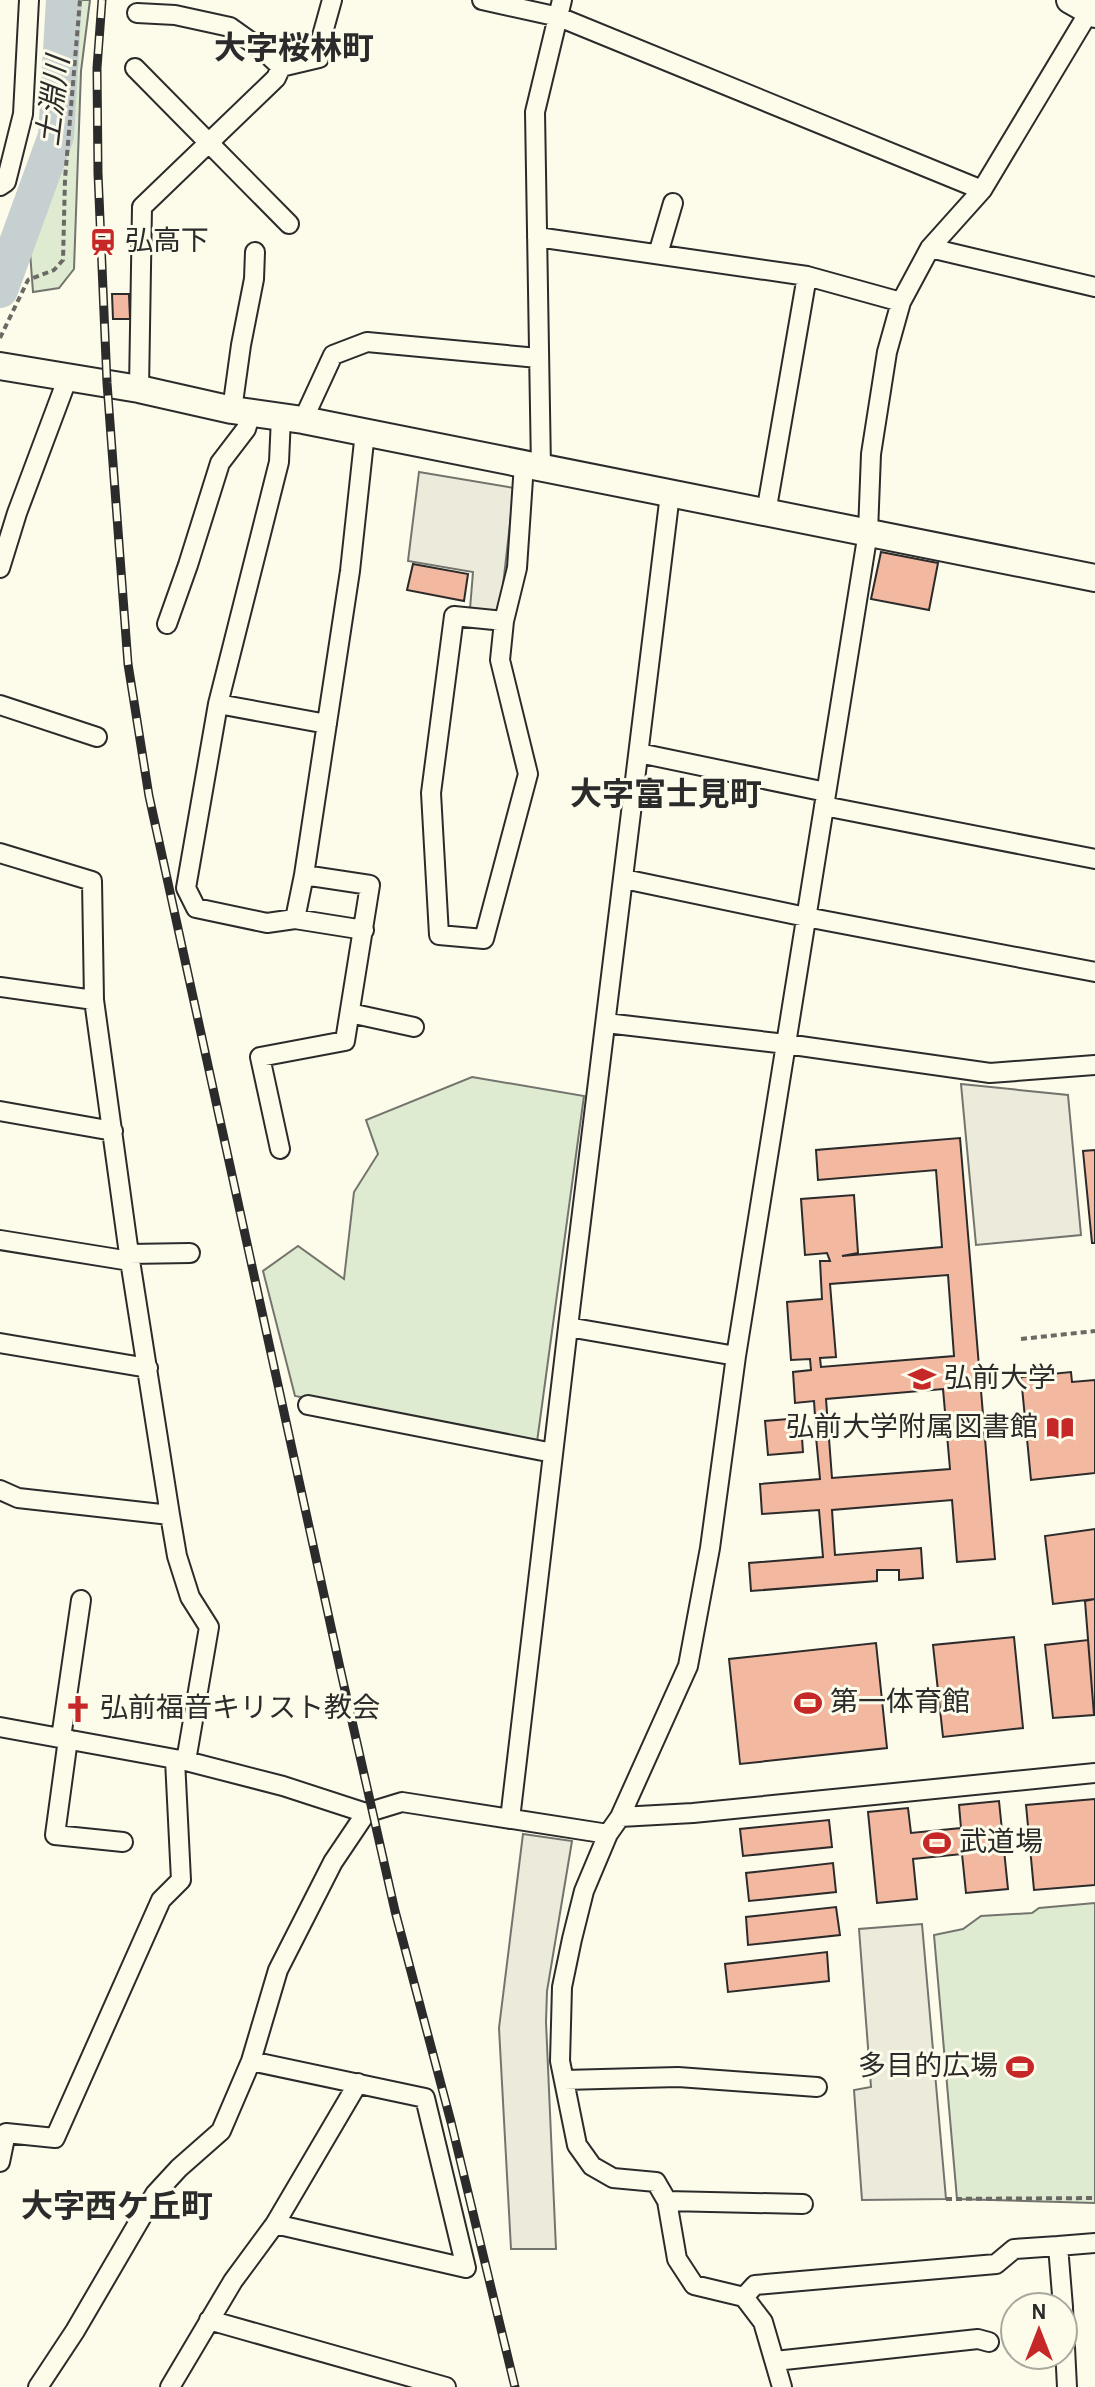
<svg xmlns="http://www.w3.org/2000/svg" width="1095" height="2387" viewBox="0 0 1095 2387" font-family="'Alegreya Sans','Noto Sans JP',sans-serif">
	<rect width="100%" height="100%" fill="#fdfbea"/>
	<path fill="#deebd1" stroke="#74746e" stroke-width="2" d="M 75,0 L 90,0 L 81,71 L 74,269 L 59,288 L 33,292 L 30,252 L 64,126 Z
		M 472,1077 L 584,1096 L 537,1442 L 295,1396 L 263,1271 L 298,1246 L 344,1279 L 354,1192 L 378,1154 L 366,1120 Z
		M 1095,1903 L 1095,2203 L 957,2199 L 934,1935 L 963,1929 L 981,1916 L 1032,1913 L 1039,1908 Z"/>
	<path fill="#eceadb" stroke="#74746e" stroke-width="2" d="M 419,472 L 514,488 L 500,612 L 470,609 L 473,572 L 408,561 Z
		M 961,1084 L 1068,1095 L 1081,1235 L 976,1245 Z
		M 523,1834 L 572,1841 L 547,1991 L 546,2022 L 556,2249 L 511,2249 L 499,2028 Z
		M 922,1924 L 946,2199 L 862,2200 L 854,2090 L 871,2087 L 859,1929 Z"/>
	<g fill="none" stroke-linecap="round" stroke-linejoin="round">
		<path stroke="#c7d0d0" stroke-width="36" d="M 0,290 L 56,136 L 64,0"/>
	</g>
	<path fill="#f2b8a0" stroke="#2b2b2b" stroke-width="2" fill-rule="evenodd" d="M 112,294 L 129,294 L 130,319 L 113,319 Z
		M 881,552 L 938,563 L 929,610 L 871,599 Z
		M 413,564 L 468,574 L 464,601 L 407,590 Z
		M 960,1138 L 995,1559 L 957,1562 L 952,1500 L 832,1510 L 835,1555 L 921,1548 L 923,1578 L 899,1580 L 899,1570 L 877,1570 L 877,1581 L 751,1591 L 749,1563 L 823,1557 L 819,1510 L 762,1514 L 760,1484 L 820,1479 L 816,1437 L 802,1438 L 803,1452 L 768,1455 L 765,1421 L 800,1418 L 801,1433 L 816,1431 L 814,1401 L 795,1403 L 793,1372 L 811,1370 L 810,1359 L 791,1360 L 787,1302 L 822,1299 L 820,1261 L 830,1261 L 827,1253 L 805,1255 L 801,1199 L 854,1195 L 858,1253 L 842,1256 L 942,1247 L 936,1170 L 818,1180 L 816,1150 ZM 948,1275 L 954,1356 L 821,1367 L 820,1358 L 836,1357 L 830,1284 ZM 943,1389 L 950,1469 L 832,1478 L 826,1399 Z
		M 1095,1150 L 1095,1243 L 1092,1243 L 1083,1151 Z
		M 1071,1372 L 1072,1382 L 1095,1380 L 1095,1473 L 1031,1480 L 1021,1377 Z
		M 1095,1529 L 1095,1599 L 1053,1604 L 1045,1536 Z
		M 1095,1599 L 1095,1715 L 1094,1715 L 1085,1601 Z
		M 1014,1637 L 1023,1728 L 943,1737 L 933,1645 Z
		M 1088,1640 L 1094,1715 L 1053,1718 L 1045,1645 Z
		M 876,1643 L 887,1748 L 740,1764 L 729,1659 Z
		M 1095,1799 L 1095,1885 L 1034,1890 L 1026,1805 Z
		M 999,1801 L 1008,1889 L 966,1893 L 962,1854 L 913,1859 L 917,1899 L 877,1903 L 868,1812 L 908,1808 L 911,1833 L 961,1828 L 959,1805 Z
		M 829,1820 L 832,1847 L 743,1856 L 740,1829 Z
		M 833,1863 L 836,1892 L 749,1901 L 746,1873 Z
		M 836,1907 L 840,1935 L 748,1945 L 746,1917 Z
		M 827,1952 L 829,1981 L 728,1992 L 725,1964 Z"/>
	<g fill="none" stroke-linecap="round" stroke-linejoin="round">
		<g stroke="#2b2b2b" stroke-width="22">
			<path id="street" d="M 482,0 L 559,17 L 982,190
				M 137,13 L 175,15 L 230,27 L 265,52 L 281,67
				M 281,67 L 319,58 L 322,36 L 332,0
				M 135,68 L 289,224
				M 0,186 L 6,182 L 23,114 L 29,0
				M 537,237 L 807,276 L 901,302
				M 930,248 L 1095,287
				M 658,254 L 673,203
				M 139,389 L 142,207 L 276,78 L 281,67
				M 232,410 L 241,345 L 254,279 L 255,252
				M 281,417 L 279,462 L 218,704 L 327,724
				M 303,420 L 333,355 L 367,342 L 538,358
				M 541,468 L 535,112 L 562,0
				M 766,513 L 807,276
				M 0,568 L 17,513 L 68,377
				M 504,621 L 454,616 L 431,793 L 439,935 L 484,939 L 528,774 L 500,660 L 504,621 L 517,568 L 524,464
				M 167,624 L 188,565 L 220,463 L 246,429 L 251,413
				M 218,704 L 186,888 L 196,908 L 267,923 L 295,919 L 364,930
				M 0,705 L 97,737
				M 639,753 L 826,792
				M 824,806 L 1095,859
				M 0,853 L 92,881 L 94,1000 L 129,1254 L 170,1515 L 177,1556 L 190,1597 L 209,1627 L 186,1761
				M 624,879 L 806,917 L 1095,972
				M 295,919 L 304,875 L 350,571 L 365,432
				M 0,987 L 94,1000
				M 350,1013 L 414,1027
				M 606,1023 L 786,1044 L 990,1073 L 1095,1065
				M 0,1111 L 113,1131
				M 280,1149 L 260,1057 L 345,1041 L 370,885 L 304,875
				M 0,1240 L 130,1261
				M 129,1254 L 190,1253
				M 568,1327 L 736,1356
				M 0,1343 L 148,1368
				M 308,1405 L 553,1453
				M 0,1490 L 18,1498 L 170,1515
				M 0,1727 L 186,1761 L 283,1786 L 366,1813 L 402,1802 L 608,1834
				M 61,1738 L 81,1600
				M 68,1739 L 55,1835 L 123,1842
				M 620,1817 L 693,1813 L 1095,1773
				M 510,1819 L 568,1327 L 670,494
				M 251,2061 L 425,2098 L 466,2268 L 275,2224
				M 564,2080 L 678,2077 L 817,2087
				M 0,2162 L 6,2133 L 55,2138 L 161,1900 L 181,1880 L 175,1760
				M 667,2201 L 803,2204
				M 1058,2246 L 1095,2243
				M 744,2297 L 755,2285 L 996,2264 L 1014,2249 L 1058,2246 L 1063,2307
				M 1063,2308 L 1067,2387
				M 209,2320 L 446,2387
				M 775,2361 L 978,2339 L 989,2342
				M 38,2387 L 75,2331 L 155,2194 L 179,2168 L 221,2131 L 251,2061 L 278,1970 L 333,1862 L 366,1813
				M 170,2387 L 233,2281 L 275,2224 L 358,2083
				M 782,2387 L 763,2322 L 744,2297 L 694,2285 L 677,2259 L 667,2201 L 656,2182 L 613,2178 L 592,2166 L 577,2145 L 560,2061 L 562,1987 L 572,1939 L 584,1891 L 608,1834 L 620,1817 L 688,1666 L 710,1548 L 736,1356 L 868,532 L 871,454 L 887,352 L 901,302 L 930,248 L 982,190 L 1095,2"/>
		</g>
		<g stroke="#2b2b2b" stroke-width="30">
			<path id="secondary" d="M 1070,0 L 1095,14
				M 0,366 L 139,389 L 232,410 L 303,420 L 1095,578"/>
		</g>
		<path stroke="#6a6964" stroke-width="4" stroke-dasharray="6 4" stroke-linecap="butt" d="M 0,338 L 28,280 L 54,270 L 63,260 L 65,179 L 80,0
			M 1021,1339 L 1095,1331
			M 946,2199 L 1095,2198"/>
		<use href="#street" stroke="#fdfbea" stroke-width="18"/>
		<use href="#secondary" stroke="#fdfbea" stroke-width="26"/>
		<g stroke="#2b2b2b" stroke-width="9">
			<path id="rail" d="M 102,0 L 97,68 L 98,173 L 107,383 L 128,664 L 149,796 L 340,1668 L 395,1911 L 451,2122 L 515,2387"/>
		</g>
		<use href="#rail" stroke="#fdfbea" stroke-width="6" stroke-dasharray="18" stroke-linecap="butt"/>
	</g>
	<defs>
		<g id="station-bare" transform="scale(2.16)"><path d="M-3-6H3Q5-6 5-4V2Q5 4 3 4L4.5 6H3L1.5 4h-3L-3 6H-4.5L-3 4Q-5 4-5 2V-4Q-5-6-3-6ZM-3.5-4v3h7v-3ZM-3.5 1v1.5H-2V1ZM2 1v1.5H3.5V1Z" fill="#c62828" stroke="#fdfbea" stroke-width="2.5" paint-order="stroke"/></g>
		<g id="university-bare" transform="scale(2.16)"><path d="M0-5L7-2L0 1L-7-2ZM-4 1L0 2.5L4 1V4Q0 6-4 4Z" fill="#c62828" stroke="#fdfbea" stroke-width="2.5" paint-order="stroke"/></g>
		<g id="library-bare" transform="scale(2.16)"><path d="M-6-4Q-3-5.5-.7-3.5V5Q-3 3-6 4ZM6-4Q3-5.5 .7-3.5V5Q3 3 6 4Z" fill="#c62828" stroke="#fdfbea" stroke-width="2.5" paint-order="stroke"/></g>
		<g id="stadium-bare" transform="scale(2.16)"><path d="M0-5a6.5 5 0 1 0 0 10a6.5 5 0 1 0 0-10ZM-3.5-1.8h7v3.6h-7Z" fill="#c62828" stroke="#fdfbea" stroke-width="2.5" paint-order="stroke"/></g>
		<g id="church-bare" transform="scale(2.16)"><path d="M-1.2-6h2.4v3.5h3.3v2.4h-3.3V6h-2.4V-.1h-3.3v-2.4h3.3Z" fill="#c62828" stroke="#fdfbea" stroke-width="2.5" paint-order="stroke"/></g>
	</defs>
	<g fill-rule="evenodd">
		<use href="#station-bare" x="103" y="242"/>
		<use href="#university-bare" x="922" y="1379"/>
		<use href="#library-bare" x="1060" y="1428"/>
		<use href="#stadium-bare" x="808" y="1703"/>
		<use href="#church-bare" x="78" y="1709"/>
		<use href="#stadium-bare" x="937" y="1843"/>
		<use href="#stadium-bare" x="1020" y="2067"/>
	</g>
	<g text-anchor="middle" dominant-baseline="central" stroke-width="6" stroke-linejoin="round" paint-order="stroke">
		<g font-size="28" fill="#2b2b2b" stroke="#fdfbea" text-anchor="start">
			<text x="125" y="242">弘高下</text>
			<text x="944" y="1379">弘前大学</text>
			<text x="1038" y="1428" text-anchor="end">弘前大学附属図書館</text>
			<text x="830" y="1703">第一体育館</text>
			<text x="100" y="1709">弘前福音キリスト教会</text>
			<text x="959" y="1843">武道場</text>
			<text x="998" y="2067" text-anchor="end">多目的広場</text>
		</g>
		<g font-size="30" font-style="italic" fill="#2b2b2b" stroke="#fdfbea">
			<text transform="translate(54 101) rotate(-83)">土淵川</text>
		</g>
		<g font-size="32" font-weight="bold" fill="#2b2b2b" stroke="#fdfbea">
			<text x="294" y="49">大字桜林町</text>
			<text x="666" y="795">大字富士見町</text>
			<text x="117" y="2207">大字西ケ丘町</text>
		</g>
	</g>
	<g transform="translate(1039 2331)"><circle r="38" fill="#fdfbea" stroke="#a9a89e" stroke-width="2"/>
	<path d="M0-6L14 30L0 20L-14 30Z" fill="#c62828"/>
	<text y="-12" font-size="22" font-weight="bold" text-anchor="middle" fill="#2b2b2b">N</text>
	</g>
</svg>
